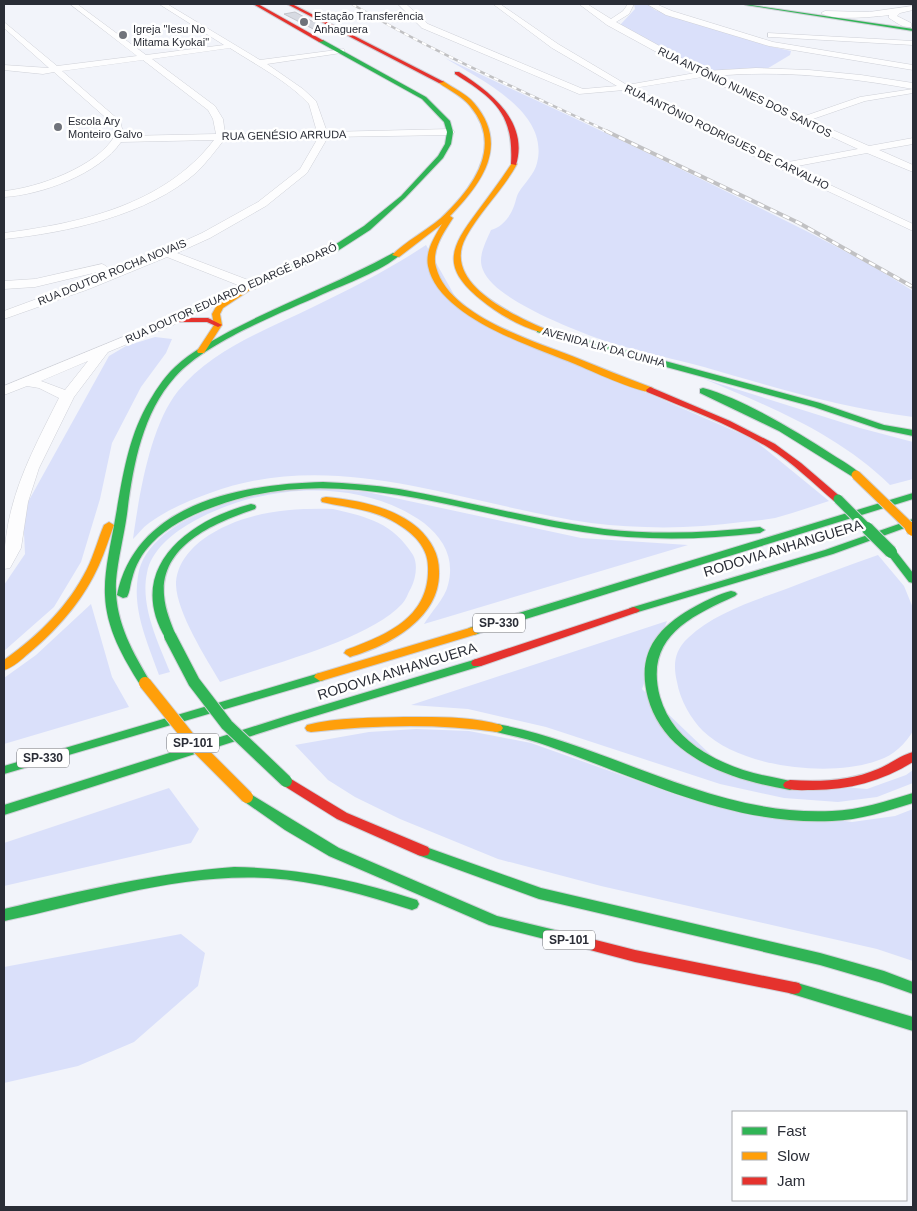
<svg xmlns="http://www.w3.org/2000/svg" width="917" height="1211" viewBox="0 0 917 1211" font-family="Helvetica,sans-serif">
	<rect width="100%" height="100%" fill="#f2f4fa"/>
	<path fill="#dae0fa" d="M 634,4 L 647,4 L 655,10 L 669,15 L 773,47 L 791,51 L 790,55 L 765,70 L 704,72 L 620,25 L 635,9 Z
		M 445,58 C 551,107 656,156 760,208 C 812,234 864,259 913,291 L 913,417 C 842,408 773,387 704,367 C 666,357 627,349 591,336 C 563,325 494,298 483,270 C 477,257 486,242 491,230 C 502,227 510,217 514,206 C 516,201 516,197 519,192 C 524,184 535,173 537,163 C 550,112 481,80 445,58 Z
		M 426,245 L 465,314 L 753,439 L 829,501 C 811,507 793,513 775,518 C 764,520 753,521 742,522 C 692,529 641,529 591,523 C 464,505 337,446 210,493 C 190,500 169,509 152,521 C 145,525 139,533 133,539 C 139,496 150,426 178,391 C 212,349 266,330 313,307 C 352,288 390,269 426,245 Z
		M 155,337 L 172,339 L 166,353 L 141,387 L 112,443 L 100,499 L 81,562 L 54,607 L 4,651 L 4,585 L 25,554 L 23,511 L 109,356 L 126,346 Z
		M 704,379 L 860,428 L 913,442 L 913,479 L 890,485 C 838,434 771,407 704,379 Z
		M 310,488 L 367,492 L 581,538 L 688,545 L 424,624 C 431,612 445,598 448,585 C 455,559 444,539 424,523 C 359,476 261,484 194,521 C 174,532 151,550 147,573 C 140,606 158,642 170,672 L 159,675 C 148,644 132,610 138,576 C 147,515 259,490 310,488 Z
		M 333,509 C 368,517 393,523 413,555 C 418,564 416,578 411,588 C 408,593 406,600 402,604 C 369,640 268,665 220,682 C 206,658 177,613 176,585 C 176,566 188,551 202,540 C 241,512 287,508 333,509 Z
		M 878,555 L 904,586 L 913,608 L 913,731 C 906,743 893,756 879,760 C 832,778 741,768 703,731 C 691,719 680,700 677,682 C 673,665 674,651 688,638 C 714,613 753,601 786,589 C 816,577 847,566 878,555 Z
		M 91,604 L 112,677 L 129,707 L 4,744 L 4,678 L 36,655 Z
		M 667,621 L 642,689 L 735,778 L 867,789 L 906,775 L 913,770 L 913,783 L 877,797 L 838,802 L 784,798 L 720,784 L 546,727 L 468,709 L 411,705 Z
		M 416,729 L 469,731 L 531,743 L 683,797 L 852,822 L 895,816 L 913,809 L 913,961 L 877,949 L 601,886 L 498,859 L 400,819 L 355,797 L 328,780 L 295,745 L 369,732 Z
		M 169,788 L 199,829 L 191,843 L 4,886 L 4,843 Z
		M 181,934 L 205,953 L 198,986 L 134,1042 L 78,1066 L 4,1083 L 4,967 Z"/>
	<path fill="#d7dae2" stroke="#c3c5cc" d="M 295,12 L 332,32 L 323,34 L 284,14 Z"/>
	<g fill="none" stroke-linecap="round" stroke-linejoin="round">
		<g stroke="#cfd1d8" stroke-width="1">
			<path id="street" d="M 70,4 L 77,4 L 146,55 L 224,45 L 159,4 L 167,4 L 260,60 L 344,49 L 344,53 L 341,53 L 267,64 L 303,89 L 316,101 L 327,132 L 450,129 L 455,132 L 450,135 L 328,137 L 307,173 L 266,206 L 210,238 L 177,253 L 256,283 L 258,286 L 256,289 L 248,289 L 167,257 L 89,289 L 4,319 L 4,311 L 140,261 L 202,233 L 258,202 L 300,169 L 318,138 L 224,140 C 215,151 207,162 197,172 C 149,215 66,233 4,239 L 4,233 C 81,223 164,205 214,140 L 121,142 C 99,174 41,195 4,197 L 4,191 C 37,188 96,167 114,137 L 113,124 L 54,72 L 43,74 L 4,70 L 4,65 L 49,68 L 4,28 L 4,22 L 57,66 L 137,56 ZM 230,48 C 256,65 288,81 309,104 L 317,132 L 225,134 L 223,119 L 215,106 L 152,59 ZM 143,60 L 208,110 L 213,119 L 216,134 L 124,136 L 120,121 L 62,71 Z
				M 398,4 L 406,4 L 428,24 L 583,89 L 617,86 L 552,48 L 493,4 L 500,4 L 558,44 L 627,85 L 695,73 L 607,25 L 579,4 L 587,4 L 611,19 L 623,11 L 628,4 L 634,4 L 629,14 L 616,22 L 705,71 L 756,68 L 809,70 L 861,75 L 913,83 L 913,89 C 847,77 781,70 714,76 L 802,117 L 860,97 L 913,89 L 913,93 L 865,101 L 810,120 L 869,146 L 913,138 L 913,144 L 879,150 L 913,165 L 913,172 L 867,153 L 792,167 L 913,224 L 913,231 L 751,155 L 624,90 L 579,94 L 422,28 ZM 703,77 L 858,149 L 783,163 L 634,88 Z
				M 647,4 L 656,4 L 672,11 L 773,42 L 913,65 L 913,70 L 769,46 L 666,15 Z
				M 913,6 L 913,10 L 900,13 L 897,16 L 911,23 L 911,27 C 902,28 896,22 889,18 L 889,15 C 874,17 833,21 821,13 L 825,11 L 869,12 Z
				M 768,33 L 913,41 L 913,45 L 771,37 L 768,37 Z
				M 102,264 L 106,266 L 108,268 L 106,270 L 35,287 L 4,289 L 4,281 L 35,279 Z
				M 174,316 L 178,317 L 180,320 L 178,323 L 108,352 L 74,397 L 39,468 L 28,502 L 21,548 L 10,568 L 4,569 C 4,502 30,456 59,398 L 39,388 L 27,386 L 4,395 L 4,386 ZM 88,361 L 65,390 L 41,381 Z"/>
		</g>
		<g stroke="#cfd1d8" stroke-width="2">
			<path id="fast" d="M 744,4 L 913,29 L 913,31 L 746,5 Z
				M 319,40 L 323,40 L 426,97 L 450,121 L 453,132 L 451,144 L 443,158 L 405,198 L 370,230 L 339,250 L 177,322 L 171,322 L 171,318 L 333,246 L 364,226 L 401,196 L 438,156 L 445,144 L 447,132 L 444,122 L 422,99 L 319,42 Z
				M 393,253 L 400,255 C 383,270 344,285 323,294 C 279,314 206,342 175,377 C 142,414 133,466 127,514 C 124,536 118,558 116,581 C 114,620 132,651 151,683 L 149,686 L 141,686 C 123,658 106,628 105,595 C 104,570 111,544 115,520 C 122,481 127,442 146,407 C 154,393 163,378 175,367 C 192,351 212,341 232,330 C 285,302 341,282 393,253 Z
				M 537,328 L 543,328 L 820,403 L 884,425 L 913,430 L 913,436 L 879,429 L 814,407 L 537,332 Z
				M 703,388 C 744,399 797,432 833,455 C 842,461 854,467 861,475 L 856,478 L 853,477 L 779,431 L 700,393 L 700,389 Z
				M 323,482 C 348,483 373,485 399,489 C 467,501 535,520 604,529 C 656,535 708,533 760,527 L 765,530 L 760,533 C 701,540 642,541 583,532 C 463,514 337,461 216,506 C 193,514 169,525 152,543 C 142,553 135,566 132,579 C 130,585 130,592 127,597 L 123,598 L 117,595 C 136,502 243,484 323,482 Z
				M 913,493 L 913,499 L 477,634 L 473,635 L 467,631 L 469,628 Z
				M 251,504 L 255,505 L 256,507 L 255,509 C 216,522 160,545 164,595 C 165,610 171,623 176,636 L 170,640 L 166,639 C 124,569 188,520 251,504 Z
				M 913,519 L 913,525 L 833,554 L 638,612 L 634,613 L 628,610 L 630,608 L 825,550 Z
				M 891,549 L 895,550 L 913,573 L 913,583 L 909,582 L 886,552 Z
				M 731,591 L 735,592 L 737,594 L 735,596 C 689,617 644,638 660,697 C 667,721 683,739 704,752 C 725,765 749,773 772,777 C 780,779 787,780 795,782 L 797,785 L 795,788 L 790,790 C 751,783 712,773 681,748 C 665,735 653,717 648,698 C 636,653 657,627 696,606 C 707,600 719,594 731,591 Z
				M 477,659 L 483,663 L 481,666 L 295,722 L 4,815 L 4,805 L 287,716 Z
				M 320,673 L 326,677 L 324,680 L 4,774 L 4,766 Z
				M 497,724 C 611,745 712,817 832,811 C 859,810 887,801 913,793 L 913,803 C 887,811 860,820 832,821 C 732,826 639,778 548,746 C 529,739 511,736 493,731 L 491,728 L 493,725 Z
				M 247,792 L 339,848 L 497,916 L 580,936 L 585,938 L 587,942 L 585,946 L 580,948 L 489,925 L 329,856 L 285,830 L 242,800 L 240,797 L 242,794 Z
				M 423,846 L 541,888 L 820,953 L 884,971 L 913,982 L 913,994 L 882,983 L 820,965 L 539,899 L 418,855 L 416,851 L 418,847 Z
				M 234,867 C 298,868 357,880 417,900 L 419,904 L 417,908 L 412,910 C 365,895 318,881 268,878 C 177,873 91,903 4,921 L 4,909 C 80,891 155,873 234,867 Z
				M 794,982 L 913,1017 L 913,1031 L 789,993 L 786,988 L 789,983 Z"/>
		</g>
		<g stroke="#cfd1d8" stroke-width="2">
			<path id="slow" d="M 439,81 L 443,81 C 453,88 467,94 474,103 C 510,145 482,183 450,216 L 453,218 C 444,232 431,250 436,267 C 448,315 531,340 572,356 C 599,367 626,378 653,388 L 653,392 C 641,394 589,370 575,364 C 533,347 438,317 428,266 C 425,251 435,236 442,224 L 399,257 L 392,255 C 406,241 426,231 441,218 C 473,188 504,146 470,106 C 463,97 449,90 439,83 Z
				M 512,163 L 517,164 C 503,190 480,211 466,237 C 441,282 511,314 543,328 L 544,330 L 540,332 C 519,326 497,313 480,299 C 441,267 450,248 477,212 C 489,196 501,180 512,163 Z
				M 249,284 L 256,286 L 223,308 L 220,314 L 222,325 L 204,353 L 198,353 L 197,351 L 214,325 L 212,314 L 217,305 Z
				M 326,497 C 357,500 394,507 418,528 C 431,540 439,554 439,571 C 441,618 389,646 350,657 L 344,653 L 346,650 C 386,635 430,618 428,567 C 428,547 413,533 396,523 C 373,509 348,508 322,502 L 321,500 L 322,498 Z
				M 109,522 L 114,525 C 109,538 105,552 99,565 C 84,599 58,629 29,653 C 22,659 13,668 4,670 L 4,660 C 38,636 68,607 87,569 C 94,555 98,539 104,525 Z
				M 473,627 L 477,628 L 479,631 L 477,634 L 324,680 L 320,681 L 314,677 L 316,674 Z
				M 404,717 C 436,717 471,716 501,725 L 503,728 L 501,731 L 497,732 C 435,723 374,725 311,732 L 307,731 L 305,728 L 307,725 C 336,717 374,718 404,717 Z"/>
		</g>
		<g stroke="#cfd1d8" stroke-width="2">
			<path id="jam" d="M 253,4 L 258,4 L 324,41 L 319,42 Z
				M 287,4 L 292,4 L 444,82 L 439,83 Z
				M 455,72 L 459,72 C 491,92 529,122 516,165 L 511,164 C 514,114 495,99 455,74 Z
				M 171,318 L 208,318 L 222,325 L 218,327 L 207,322 L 174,322 L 170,320 Z
				M 650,387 L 730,421 L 775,444 L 801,463 L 843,499 L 842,501 L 834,501 C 813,483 793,463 769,448 C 731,425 688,409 647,392 L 646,390 Z
				M 634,607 L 640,610 L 638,612 L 481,666 L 473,666 L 471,663 L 473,660 Z
				M 913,752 L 913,762 C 882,781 849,790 813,790 C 804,790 794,791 785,788 L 783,785 L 785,782 L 790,780 C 820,782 850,781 878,769 C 890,764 901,755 913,752 Z
				M 286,776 L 347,813 L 428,847 L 430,851 L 428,855 L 423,856 L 418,855 L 337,819 L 281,784 L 279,781 L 281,778 Z
				M 580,936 L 635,950 L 794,982 L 799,983 L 802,988 L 799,993 L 794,994 L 635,962 L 575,946 L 573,942 L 575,938 Z"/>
		</g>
		<use href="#street" fill="#fdfdfe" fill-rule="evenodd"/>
		<use href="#fast" fill="#30b455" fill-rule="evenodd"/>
		<use href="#slow" fill="#ff9f0a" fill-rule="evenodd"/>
		<use href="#jam" fill="#e5322d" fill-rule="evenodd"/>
		<g stroke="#c1c1c3" stroke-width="2.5">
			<path id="rail-far1" d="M 352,4 C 434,53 523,91 609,132"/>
		</g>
		<g stroke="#c1c1c3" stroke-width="4">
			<path id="rail" d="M 606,131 L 799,223 L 913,287"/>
		</g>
		<use href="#rail-far1" stroke="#fff" stroke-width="2" stroke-dasharray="5" stroke-linecap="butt"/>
		<use href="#rail" stroke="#fff" stroke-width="2.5" stroke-dasharray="7" stroke-linecap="butt"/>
		<g stroke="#cfd1d8" stroke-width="11" stroke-linecap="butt">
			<path id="fast-bridge-far1" d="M 838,499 L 868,529"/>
		</g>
		<g stroke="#cfd1d8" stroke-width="14" stroke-linecap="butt">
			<path id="fast-bridge" d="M 867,528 L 891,552
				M 170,636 L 194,682 L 227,725 L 286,781"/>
		</g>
		<g stroke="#cfd1d8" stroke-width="11" stroke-linecap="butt">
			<path id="slow-bridge-far1" d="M 856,475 L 912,529"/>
		</g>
		<g stroke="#cfd1d8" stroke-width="14" stroke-linecap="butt">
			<path id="slow-bridge" d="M 911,528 L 913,530
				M 145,683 L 193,743 L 247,797"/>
		</g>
		<use href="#fast-bridge-far1" stroke="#30b455" stroke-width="9"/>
		<use href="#fast-bridge" stroke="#30b455" stroke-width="12"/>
		<use href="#slow-bridge-far1" stroke="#ff9f0a" stroke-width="9"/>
		<use href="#slow-bridge" stroke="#ff9f0a" stroke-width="12"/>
	</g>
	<g fill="#70737b" stroke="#fff" stroke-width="2">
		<circle cx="304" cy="22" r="5"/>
		<circle cx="123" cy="35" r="5"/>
		<circle cx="58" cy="127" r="5"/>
	</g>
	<g text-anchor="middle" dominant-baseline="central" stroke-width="5" stroke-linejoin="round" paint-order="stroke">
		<g font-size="11" fill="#2a2d36" stroke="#fff" text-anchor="start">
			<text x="314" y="16">Estação Transferência<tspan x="314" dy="13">Anhaguera</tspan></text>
			<text x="133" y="29">Igreja "Iesu No<tspan x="133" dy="13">Mitama Kyokai"</tspan></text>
			<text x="68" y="121">Escola Ary<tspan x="68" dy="13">Monteiro Galvo</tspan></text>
		</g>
		<g font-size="11" fill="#2a2d36" stroke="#fff">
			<text transform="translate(745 92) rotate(26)">RUA ANTÔNIO NUNES DOS SANTOS</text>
			<text transform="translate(284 135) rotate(-1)">RUA GENÉSIO ARRUDA</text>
			<text transform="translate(727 137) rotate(26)">RUA ANTÔNIO RODRIGUES DE CARVALHO</text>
			<text transform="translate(112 272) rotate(-22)">RUA DOUTOR ROCHA NOVAIS</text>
			<text transform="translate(231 293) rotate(-24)">RUA DOUTOR EDUARDO EDARGÉ BADARÓ</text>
			<text transform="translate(604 347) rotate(15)">AVENIDA LIX DA CUNHA</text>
		</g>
		<g fill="#fff" stroke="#6a6c72" stroke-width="1">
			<rect x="473" y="613.5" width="52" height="19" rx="4"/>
			<rect x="167" y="733.5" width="52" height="19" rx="4"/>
			<rect x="17" y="748.5" width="52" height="19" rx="4"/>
			<rect x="543" y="930.5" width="52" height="19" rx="4"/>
		</g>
		<g font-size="12" font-weight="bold" fill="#2a2d36">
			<text x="499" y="623">SP-330</text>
			<text x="193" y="743">SP-101</text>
			<text x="43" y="758">SP-330</text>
			<text x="569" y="940">SP-101</text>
		</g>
		<g font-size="14" fill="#2a2d36" stroke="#fff">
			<text transform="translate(783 548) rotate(-17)">RODOVIA ANHANGUERA</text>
			<text transform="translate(397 671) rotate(-17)">RODOVIA ANHANGUERA</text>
		</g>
	</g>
	<rect width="917" height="1211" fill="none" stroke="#2a2d36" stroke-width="10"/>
	<rect x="732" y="1111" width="175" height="90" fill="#ffffff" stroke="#aaabaf"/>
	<rect x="742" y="1127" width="25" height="8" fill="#30b455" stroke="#aaabaf"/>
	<text x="777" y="1136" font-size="15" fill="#2a2d36">Fast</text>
	<rect x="742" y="1152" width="25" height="8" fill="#ff9f0a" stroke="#aaabaf"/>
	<text x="777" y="1161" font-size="15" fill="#2a2d36">Slow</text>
	<rect x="742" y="1177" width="25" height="8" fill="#e5322d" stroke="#aaabaf"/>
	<text x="777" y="1186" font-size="15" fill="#2a2d36">Jam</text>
</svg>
